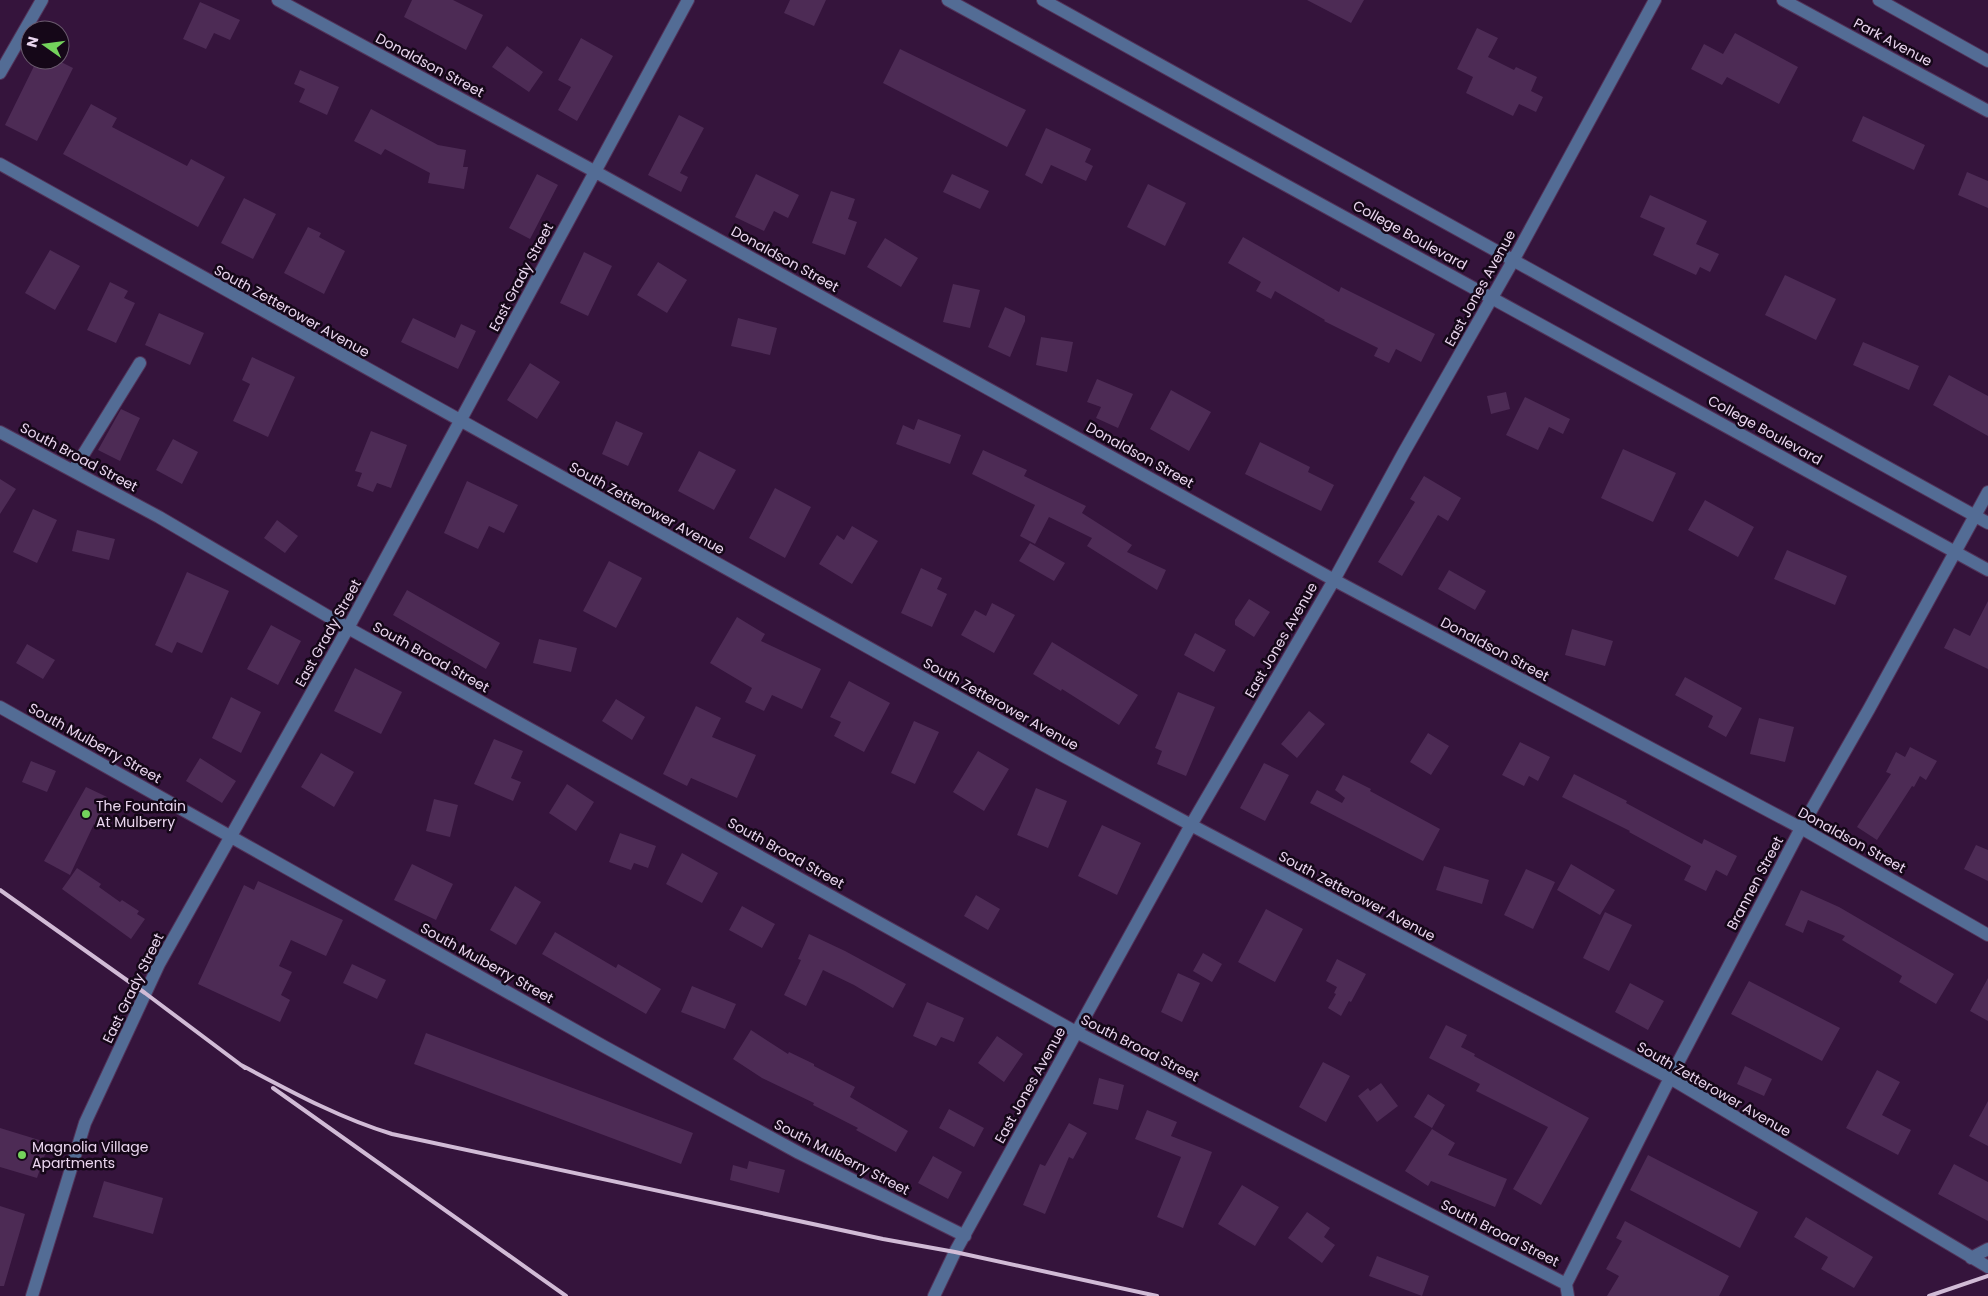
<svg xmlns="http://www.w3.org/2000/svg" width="1988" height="1296" viewBox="0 0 1988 1296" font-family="Poppins,sans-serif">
	<rect width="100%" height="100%" fill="#35143c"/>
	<path fill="#4d2b55" d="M 412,0 L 453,0 L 483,15 L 466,50 L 404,17 Z
		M 790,0 L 826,0 L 814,26 L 784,13 Z
		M 1307,0 L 1364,0 L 1351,23 Z
		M 200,2 L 240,20 L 230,40 L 214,33 L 206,49 L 183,39 Z
		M 1477,28 L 1498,38 L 1488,57 L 1514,70 L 1516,67 L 1537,77 L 1531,91 L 1543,97 L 1536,112 L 1519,104 L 1513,116 L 1466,93 L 1473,77 L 1457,69 Z
		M 1735,33 L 1798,67 L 1779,104 L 1727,77 L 1722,85 L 1691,69 L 1704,44 L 1723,54 Z
		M 581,38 L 613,56 L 577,121 L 558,110 L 571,87 L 558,80 Z
		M 507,46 L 543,72 L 529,92 L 492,67 Z
		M 900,49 L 1026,110 L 1007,147 L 883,83 Z
		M 37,60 L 57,60 L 73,68 L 37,141 L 5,125 Z
		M 300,70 L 339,87 L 327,115 L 299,102 L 305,89 L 294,84 Z
		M 91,104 L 117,118 L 112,127 L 187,166 L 191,159 L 225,177 L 198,227 L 63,154 Z
		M 371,109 L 438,145 L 466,150 L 463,167 L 468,167 L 464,189 L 428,183 L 430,173 L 385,149 L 381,155 L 354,141 Z
		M 679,115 L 704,128 L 680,173 L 688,177 L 681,192 L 648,175 Z
		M 1863,116 L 1925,145 L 1914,170 L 1852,141 Z
		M 1046,128 L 1091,149 L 1085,162 L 1093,166 L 1086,181 L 1051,165 L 1042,184 L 1025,175 Z
		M 1967,172 L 1988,181 L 1988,208 L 1958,195 Z
		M 537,174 L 558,185 L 530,239 L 509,228 Z
		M 756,174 L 799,195 L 788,218 L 774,211 L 764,231 L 735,217 Z
		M 952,174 L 989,191 L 980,209 L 943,192 Z
		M 1148,184 L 1186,203 L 1165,246 L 1127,227 Z
		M 831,191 L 855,199 L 848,219 L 857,222 L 845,255 L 812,243 Z
		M 1650,195 L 1707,221 L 1696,244 L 1719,254 L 1710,272 L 1700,267 L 1696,275 L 1653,255 L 1665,228 L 1640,217 Z
		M 244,198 L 276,214 L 253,259 L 221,243 Z
		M 308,227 L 321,233 L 319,237 L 345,251 L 324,294 L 284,273 Z
		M 1243,237 L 1339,292 L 1341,287 L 1435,334 L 1421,362 L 1396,349 L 1389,363 L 1374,356 L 1378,348 L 1324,321 L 1325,320 L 1275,291 L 1271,299 L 1256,291 L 1261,282 L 1228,263 Z
		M 885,238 L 918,258 L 901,287 L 867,267 Z
		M 50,250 L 80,266 L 55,310 L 25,293 Z
		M 584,252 L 612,266 L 588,316 L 560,303 Z
		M 658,262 L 687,280 L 667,313 L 637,295 Z
		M 1785,275 L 1836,299 L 1816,340 L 1765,315 Z
		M 110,282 L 128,291 L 124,298 L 135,303 L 116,343 L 87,330 Z
		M 953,284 L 980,290 L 970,328 L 943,322 Z
		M 1005,307 L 1025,316 L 1025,321 L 1010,357 L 988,347 Z
		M 159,313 L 204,333 L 190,365 L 145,345 Z
		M 413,318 L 455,338 L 461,324 L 476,331 L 458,369 L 401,342 Z
		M 738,318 L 777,328 L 770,355 L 731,346 Z
		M 1041,337 L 1073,342 L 1067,372 L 1036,365 Z
		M 1863,342 L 1919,366 L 1909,390 L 1853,365 Z
		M 252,357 L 295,377 L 268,437 L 233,421 L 250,384 L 242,380 Z
		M 530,363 L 560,382 L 537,419 L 507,400 Z
		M 1949,375 L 1988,396 L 1988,436 L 1933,405 Z
		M 1097,379 L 1133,394 L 1118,428 L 1096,418 L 1101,407 L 1087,402 Z
		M 1171,390 L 1211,412 L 1189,451 L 1150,429 Z
		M 1506,392 L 1510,409 L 1491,414 L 1487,396 Z
		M 1525,397 L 1570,419 L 1563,434 L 1549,427 L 1538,450 L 1506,435 Z
		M 121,409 L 140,418 L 120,461 L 98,450 Z
		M 918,419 L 961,435 L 950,464 L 896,444 L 903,425 L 914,430 Z
		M 616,421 L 643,433 L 628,466 L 602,454 Z
		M 371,431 L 407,445 L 391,488 L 377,483 L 373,492 L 357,486 L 362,473 L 355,471 Z
		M 173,439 L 198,452 L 182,484 L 156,470 Z
		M 1260,442 L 1310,467 L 1308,472 L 1334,485 L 1321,511 L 1245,474 Z
		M 1623,449 L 1676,473 L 1653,522 L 1601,498 Z
		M 983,450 L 1027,470 L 1024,476 L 1086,506 L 1082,513 L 1132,545 L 1127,552 L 1166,570 L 1157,590 L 1087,546 L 1092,538 L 1049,517 L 1035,544 L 1020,536 L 1035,505 L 972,474 Z
		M 699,451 L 736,470 L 714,510 L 678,491 Z
		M 1424,476 L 1461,498 L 1448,521 L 1438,515 L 1402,576 L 1378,562 L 1415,502 L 1410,499 Z
		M 0,479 L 16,489 L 0,514 Z
		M 467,481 L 518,505 L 504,533 L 489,526 L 478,549 L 444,533 Z
		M 775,488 L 811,507 L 785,558 L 749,538 Z
		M 1705,500 L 1754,527 L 1738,557 L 1688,530 Z
		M 33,509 L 57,520 L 37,563 L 13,552 Z
		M 277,520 L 298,536 L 285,553 L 264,538 Z
		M 852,526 L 878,541 L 852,584 L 819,564 L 837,535 L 844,540 Z
		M 77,530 L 115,539 L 109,560 L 72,551 Z
		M 1030,543 L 1065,563 L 1054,581 L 1019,561 Z
		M 1787,550 L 1847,576 L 1835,605 L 1774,579 Z
		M 609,561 L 642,578 L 616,628 L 583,611 Z
		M 921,568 L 942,578 L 937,589 L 947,594 L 932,627 L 901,613 Z
		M 1449,570 L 1486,591 L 1475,610 L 1438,589 Z
		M 187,572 L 229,591 L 202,653 L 177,642 L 172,653 L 155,645 Z
		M 407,590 L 500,643 L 486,669 L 393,615 Z
		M 1249,599 L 1270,612 L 1254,637 L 1235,625 L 1235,620 Z
		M 1988,601 L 1988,669 L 1944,648 L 1954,628 L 1970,636 Z
		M 992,603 L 1015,615 L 994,653 L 961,635 L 975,610 L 986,616 Z
		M 737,617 L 765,634 L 761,641 L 821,669 L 802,709 L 772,695 L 764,711 L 745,702 L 752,688 L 710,663 Z
		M 271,625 L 301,641 L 278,685 L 247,669 Z
		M 1572,629 L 1613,641 L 1605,666 L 1565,655 Z
		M 1195,633 L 1226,650 L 1214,672 L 1184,655 Z
		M 539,639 L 577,648 L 571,672 L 533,663 Z
		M 1052,642 L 1138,695 L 1119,725 L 1062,689 L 1061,691 L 1033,674 Z
		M 27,644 L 55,660 L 43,679 L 16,663 Z
		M 355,668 L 402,692 L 381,734 L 334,711 Z
		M 1685,677 L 1742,708 L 1726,737 L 1708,727 L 1713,716 L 1675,695 Z
		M 849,681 L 890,703 L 864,752 L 834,736 L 841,722 L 830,717 Z
		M 1178,692 L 1215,707 L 1186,776 L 1157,764 L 1162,751 L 1155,748 Z
		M 231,697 L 261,712 L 241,753 L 212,738 Z
		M 616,699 L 645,717 L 632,740 L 602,721 Z
		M 696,706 L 721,718 L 712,737 L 756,755 L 737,798 L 691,778 L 687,786 L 663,774 Z
		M 1309,711 L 1325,724 L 1297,758 L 1281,744 Z
		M 1759,718 L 1794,727 L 1785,762 L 1750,754 Z
		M 914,721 L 939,732 L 915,784 L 891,773 Z
		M 1428,733 L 1449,746 L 1431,775 L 1410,762 Z
		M 494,739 L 523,751 L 511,778 L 521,782 L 513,801 L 474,784 Z
		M 1520,742 L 1550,757 L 1538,781 L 1529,776 L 1524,786 L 1502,775 Z
		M 1910,747 L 1937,761 L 1926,780 L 1920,776 L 1914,787 L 1912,786 L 1877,840 L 1857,827 L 1891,774 L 1886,772 L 1896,752 L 1905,757 Z
		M 978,751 L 1009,769 L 984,811 L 953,792 Z
		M 321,753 L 354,772 L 334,807 L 301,787 Z
		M 200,758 L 236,781 L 222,803 L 186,781 Z
		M 31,761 L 56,771 L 47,792 L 22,782 Z
		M 1264,763 L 1289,775 L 1265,821 L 1240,808 Z
		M 1574,774 L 1627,801 L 1626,803 L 1702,844 L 1704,839 L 1737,856 L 1727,876 L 1716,870 L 1706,891 L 1684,880 L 1691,866 L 1629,832 L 1630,831 L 1562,797 Z
		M 1343,775 L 1371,789 L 1370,791 L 1440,829 L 1423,861 L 1310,803 L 1317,790 L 1342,803 L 1345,798 L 1335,790 Z
		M 567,784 L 594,802 L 576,831 L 549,813 Z
		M 86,787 L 107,797 L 102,806 L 105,807 L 96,826 L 94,824 L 70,875 L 44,861 Z
		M 1036,788 L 1067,801 L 1048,848 L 1017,835 Z
		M 434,799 L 458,805 L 450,837 L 426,831 Z
		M 1102,825 L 1141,843 L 1117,895 L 1078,876 Z
		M 620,833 L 656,846 L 648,868 L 634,863 L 631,870 L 609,862 Z
		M 1976,845 L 1988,850 L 1988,881 L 1964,869 Z
		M 682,853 L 718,873 L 702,903 L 666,884 Z
		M 412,864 L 453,884 L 436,920 L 394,900 Z
		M 1571,864 L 1615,890 L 1600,915 L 1557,890 Z
		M 1444,866 L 1489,880 L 1482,904 L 1436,890 Z
		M 77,868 L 101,884 L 99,887 L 120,902 L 122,900 L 139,911 L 137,914 L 145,919 L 131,939 L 62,889 Z
		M 1526,869 L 1555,882 L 1533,929 L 1504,915 Z
		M 258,881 L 343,920 L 326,956 L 291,940 L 279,966 L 292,972 L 281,995 L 290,1000 L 280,1022 L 198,984 L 244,885 L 254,890 Z
		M 515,886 L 541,902 L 516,945 L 490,930 Z
		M 1801,890 L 1839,907 L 1954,974 L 1936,1004 L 1899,982 L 1902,976 L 1842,940 L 1845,936 L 1808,920 L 1803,933 L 1785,925 Z
		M 976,895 L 1000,909 L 988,930 L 964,916 Z
		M 742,906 L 775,924 L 762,948 L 729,930 Z
		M 1266,909 L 1303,929 L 1275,982 L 1238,962 Z
		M 1605,912 L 1632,925 L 1609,971 L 1583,958 Z
		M 555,932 L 616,968 L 618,964 L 661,989 L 646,1014 L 542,954 Z
		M 809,934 L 845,951 L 906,984 L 893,1008 L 854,985 L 823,970 L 806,1006 L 784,995 L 801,960 L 798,959 Z
		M 1203,953 L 1222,964 L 1212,982 L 1193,971 Z
		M 1337,959 L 1366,974 L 1351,1002 L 1349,1001 L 1341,1016 L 1328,1008 L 1336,994 L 1334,993 L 1337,987 L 1326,981 Z
		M 352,964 L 386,980 L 377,999 L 343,983 Z
		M 1178,973 L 1200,983 L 1182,1022 L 1161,1012 Z
		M 1988,978 L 1988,1021 L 1970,1011 Z
		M 1749,981 L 1840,1028 L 1822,1061 L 1731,1014 Z
		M 1630,983 L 1664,1001 L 1648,1030 L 1615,1012 Z
		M 692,986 L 736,1004 L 725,1029 L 681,1012 Z
		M 927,1002 L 964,1018 L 954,1042 L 941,1037 L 936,1046 L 913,1036 Z
		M 1446,1025 L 1467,1035 L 1461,1047 L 1475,1054 L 1474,1056 L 1589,1118 L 1541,1205 L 1513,1189 L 1548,1127 L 1476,1091 L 1480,1084 L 1429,1058 Z
		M 751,1030 L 788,1054 L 789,1052 L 814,1064 L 814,1066 L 855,1087 L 850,1097 L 908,1131 L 896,1152 L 856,1130 L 858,1128 L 813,1105 L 814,1103 L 762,1078 L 733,1059 Z
		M 426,1033 L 693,1133 L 681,1164 L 414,1064 Z
		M 997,1036 L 1023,1054 L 1004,1082 L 978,1063 Z
		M 1323,1062 L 1350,1076 L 1326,1122 L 1299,1107 Z
		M 1745,1066 L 1772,1079 L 1764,1096 L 1737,1084 Z
		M 1877,1070 L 1900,1082 L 1882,1115 L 1911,1130 L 1898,1155 L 1846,1128 Z
		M 1099,1078 L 1124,1085 L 1118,1110 L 1093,1104 Z
		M 1381,1083 L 1398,1106 L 1377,1122 L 1358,1096 L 1368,1088 L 1370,1091 Z
		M 1428,1094 L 1445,1105 L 1432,1128 L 1414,1117 Z
		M 1988,1101 L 1988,1146 L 1969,1136 Z
		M 949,1109 L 984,1128 L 974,1147 L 939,1128 Z
		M 1147,1110 L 1177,1122 L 1171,1136 L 1212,1152 L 1183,1228 L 1157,1217 L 1181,1157 L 1135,1139 Z
		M 1069,1123 L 1087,1133 L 1073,1159 L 1069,1157 L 1045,1214 L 1023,1205 L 1040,1164 L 1045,1166 Z
		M 0,1128 L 49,1143 L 37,1178 L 0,1167 Z
		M 1432,1129 L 1455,1143 L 1448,1155 L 1507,1179 L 1495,1207 L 1431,1181 L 1428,1186 L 1405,1171 Z
		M 1648,1155 L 1758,1212 L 1740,1248 L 1630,1190 Z
		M 933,1156 L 962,1172 L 948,1199 L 918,1183 Z
		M 749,1161 L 785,1170 L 779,1193 L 730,1180 L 733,1165 L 747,1169 Z
		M 1954,1164 L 1988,1182 L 1988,1221 L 1938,1194 Z
		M 104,1181 L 163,1198 L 153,1234 L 93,1217 Z
		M 1242,1185 L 1279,1207 L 1255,1246 L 1218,1224 Z
		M 0,1206 L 25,1214 L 4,1286 L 0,1286 Z
		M 1307,1212 L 1330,1228 L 1324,1237 L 1335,1245 L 1322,1263 L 1288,1238 Z
		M 1806,1217 L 1873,1257 L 1854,1288 L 1821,1269 L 1828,1257 L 1794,1237 Z
		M 1625,1221 L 1729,1276 L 1719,1296 L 1607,1296 L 1619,1276 L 1606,1269 L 1622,1241 L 1616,1238 Z
		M 1377,1256 L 1429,1276 L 1422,1296 L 1369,1276 Z"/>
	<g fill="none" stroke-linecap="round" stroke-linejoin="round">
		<g stroke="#523359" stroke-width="14">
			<path id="minor" d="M 278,0 L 594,171 L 1334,580 L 1801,828 L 1988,935
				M 948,0 L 1988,570
				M 1043,0 L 1988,523
				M 1783,0 L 1988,111
				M 1879,0 L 1988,61
				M 0,73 L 42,0
				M 0,164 L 1065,757 L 1191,825 L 1670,1078 L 1988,1267
				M 0,432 L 159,517 L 348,628 L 1076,1032 L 1566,1284
				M 73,471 L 140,363
				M 0,707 L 605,1047 L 799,1153 L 965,1236
				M 1971,1258 L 1988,1249
				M 32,1296 L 85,1123 L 159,964 L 348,628 L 688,0
				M 934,1296 L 955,1252 L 1191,825 L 1334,580 L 1404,452 L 1514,259 L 1655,0
				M 1568,1296 L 1566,1284 L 1670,1078 L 1801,828 L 1869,709 L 1988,492"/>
		</g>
		<use href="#minor" stroke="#536c95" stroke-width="12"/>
		<path stroke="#d1bbd6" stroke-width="4" d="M 0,890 L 145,993 L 245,1068
			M 241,1065 C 290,1091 339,1118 392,1134 L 883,1239 L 955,1252 L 1157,1296
			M 273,1088 L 566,1296
			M 1929,1296 L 1988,1276"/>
	</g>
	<g fill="#74d25c" stroke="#150718" stroke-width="2">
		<circle cx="86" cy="814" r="5"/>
		<circle cx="22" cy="1155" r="5"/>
	</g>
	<g text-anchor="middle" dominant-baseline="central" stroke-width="5" stroke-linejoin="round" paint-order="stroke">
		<g font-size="14" fill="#ead6ef" stroke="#150718">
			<text transform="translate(1893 42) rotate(28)">Park Avenue</text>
			<text transform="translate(430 65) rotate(28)">Donaldson Street</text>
			<text transform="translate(1410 235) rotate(29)">College Boulevard</text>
			<text transform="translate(785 259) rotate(29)">Donaldson Street</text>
			<text transform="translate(521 277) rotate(-62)">East Grady Street</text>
			<text transform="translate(1480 288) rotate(-61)">East Jones Avenue</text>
			<text transform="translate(292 311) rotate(29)">South Zetterower Avenue</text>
			<text transform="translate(1765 430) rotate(29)">College Boulevard</text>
			<text transform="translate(1140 455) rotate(29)">Donaldson Street</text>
			<text transform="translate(79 457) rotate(28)">South Broad Street</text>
			<text transform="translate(647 508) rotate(29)">South Zetterower Avenue</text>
			<text transform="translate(328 633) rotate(-61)">East Grady Street</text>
			<text transform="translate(1281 640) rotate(-60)">East Jones Avenue</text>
			<text transform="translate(1495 649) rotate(28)">Donaldson Street</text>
			<text transform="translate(431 657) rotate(29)">South Broad Street</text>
			<text transform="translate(1001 704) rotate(29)">South Zetterower Avenue</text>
			<text transform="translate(95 743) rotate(29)">South Mulberry Street</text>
			<text transform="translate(1852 840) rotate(29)">Donaldson Street</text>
			<text transform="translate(786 853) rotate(29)">South Broad Street</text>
			<text transform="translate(1755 883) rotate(-62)">Brannen Street</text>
			<text transform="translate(1357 896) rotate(28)">South Zetterower Avenue</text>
			<text transform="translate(487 963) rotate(29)">South Mulberry Street</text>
			<text transform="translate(133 988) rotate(-64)">East Grady Street</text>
			<text transform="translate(1140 1048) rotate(27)">South Broad Street</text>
			<text transform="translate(1030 1085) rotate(-61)">East Jones Avenue</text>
			<text transform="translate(1714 1089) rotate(30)">South Zetterower Avenue</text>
			<text transform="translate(842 1157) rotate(27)">South Mulberry Street</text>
			<text transform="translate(1500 1233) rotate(27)">South Broad Street</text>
		</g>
		<g font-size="14" fill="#ead6ef" stroke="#150718" text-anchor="start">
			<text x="96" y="806">The Fountain<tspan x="96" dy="16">At Mulberry</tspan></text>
			<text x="32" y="1147">Magnolia Village<tspan x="32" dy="16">Apartments</tspan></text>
		</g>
	</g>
	<g transform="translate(45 45) rotate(284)"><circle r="24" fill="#150718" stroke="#6a5a6e"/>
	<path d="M0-4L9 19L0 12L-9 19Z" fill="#74d25c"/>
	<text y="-8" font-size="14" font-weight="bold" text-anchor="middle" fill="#ead6ef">N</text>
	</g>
</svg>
